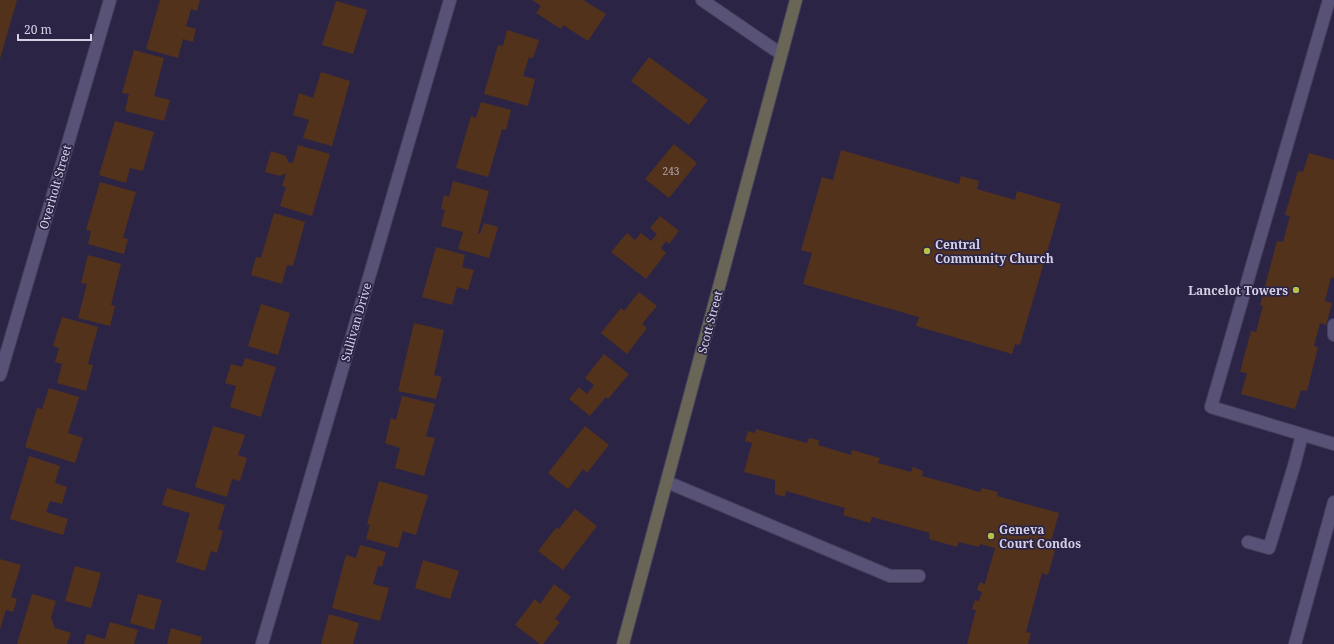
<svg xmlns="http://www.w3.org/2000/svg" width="1334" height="644" viewBox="0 0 1334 644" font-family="'Noto Serif',serif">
	<rect width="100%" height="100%" fill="#2c2445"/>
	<path fill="#53321c" d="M 0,0 L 17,0 L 0,59 Z
		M 160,0 L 200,0 L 197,11 L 191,9 L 186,26 L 196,29 L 193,42 L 183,39 L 178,58 L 146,49 Z
		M 532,0 L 583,0 L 606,14 L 588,41 L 563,25 L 561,29 L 536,13 L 541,6 Z
		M 336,1 L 367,10 L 353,54 L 322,45 Z
		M 507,30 L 539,40 L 533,58 L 529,57 L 523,76 L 535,79 L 528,106 L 484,94 L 498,45 L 503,46 Z
		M 134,50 L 164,58 L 154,96 L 170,100 L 164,121 L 125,111 L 129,94 L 122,93 Z
		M 649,57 L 708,100 L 689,125 L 631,81 Z
		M 321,72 L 350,81 L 332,146 L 303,138 L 309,120 L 293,115 L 299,93 L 313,98 Z
		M 481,102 L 511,110 L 506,130 L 502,129 L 488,177 L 456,168 L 471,116 L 476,118 Z
		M 115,121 L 154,132 L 143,171 L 130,168 L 126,183 L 99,175 Z
		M 674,144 L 697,163 L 669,198 L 645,179 Z
		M 298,145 L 330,154 L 312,216 L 280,206 L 286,187 L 282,186 L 286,173 L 280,176 L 265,172 L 271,151 L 286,156 L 288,162 L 293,163 Z
		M 841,150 L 959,184 L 961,176 L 979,181 L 977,189 L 1015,200 L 1017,191 L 1061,204 L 1020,345 L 1015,344 L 1012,354 L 916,326 L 919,317 L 803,284 L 812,253 L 801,250 L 822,177 L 833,180 Z
		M 1309,153 L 1334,160 L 1334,278 L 1331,277 L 1325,301 L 1332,303 L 1326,325 L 1320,323 L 1314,346 L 1318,347 L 1307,391 L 1301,390 L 1295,409 L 1241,394 L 1247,373 L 1240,372 L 1251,331 L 1256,332 L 1263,306 L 1260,305 L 1277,241 L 1283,242 L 1290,216 L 1285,215 L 1298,171 L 1303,172 Z
		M 453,181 L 489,191 L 478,233 L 480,234 L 484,223 L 498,227 L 489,258 L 458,249 L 463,232 L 441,226 L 445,210 L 441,209 L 444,195 L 449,197 Z
		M 100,182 L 136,192 L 123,238 L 128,239 L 124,254 L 88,244 L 91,231 L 86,230 Z
		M 274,213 L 305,222 L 293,266 L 287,265 L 282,284 L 251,275 L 256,257 L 261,258 Z
		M 660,216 L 679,231 L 669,244 L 666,241 L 661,248 L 666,253 L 646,279 L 611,252 L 627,233 L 635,240 L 641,233 L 651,241 L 657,234 L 650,228 Z
		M 436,247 L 465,255 L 462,267 L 474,270 L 468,290 L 457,287 L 452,305 L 422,297 Z
		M 88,255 L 121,264 L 111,305 L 115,306 L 110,326 L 78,318 L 87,284 L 81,283 Z
		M 639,292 L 657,306 L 642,324 L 647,328 L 627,354 L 601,333 L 621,308 L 624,311 Z
		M 261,304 L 290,313 L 278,355 L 248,346 Z
		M 62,317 L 98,327 L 88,364 L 93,365 L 86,391 L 57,383 L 62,364 L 55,362 L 59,348 L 53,346 Z
		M 414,323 L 444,330 L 434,375 L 442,377 L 436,399 L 398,391 Z
		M 604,354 L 629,374 L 608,399 L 606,397 L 590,416 L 569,399 L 579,387 L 587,394 L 594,385 L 585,378 Z
		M 245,358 L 276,367 L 261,417 L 230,407 L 236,386 L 225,383 L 231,364 L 242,367 Z
		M 49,388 L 79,397 L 68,433 L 83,438 L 75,463 L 25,447 L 37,408 L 42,409 Z
		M 402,396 L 435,404 L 426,436 L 435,438 L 424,476 L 395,468 L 400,448 L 385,443 L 391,418 L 396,420 Z
		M 213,426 L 245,435 L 238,455 L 247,458 L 240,481 L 232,479 L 227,497 L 195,487 Z
		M 585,426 L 609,445 L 587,473 L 583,469 L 568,489 L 548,473 Z
		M 756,429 L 807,443 L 809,438 L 819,440 L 818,445 L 851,455 L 852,450 L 880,458 L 878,463 L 911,472 L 913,467 L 923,471 L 922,476 L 980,492 L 982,488 L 998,492 L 997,496 L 1059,513 L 1050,545 L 1056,547 L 1048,575 L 1042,573 L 1026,632 L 1031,633 L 1028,644 L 967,644 L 976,610 L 972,609 L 975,600 L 979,601 L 982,592 L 977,590 L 980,582 L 985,584 L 995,548 L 980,544 L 979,547 L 959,542 L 957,547 L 929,539 L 930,533 L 872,517 L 870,523 L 843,515 L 845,508 L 786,491 L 785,497 L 775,494 L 775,480 L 744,472 L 752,443 L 745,441 L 748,431 L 755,433 Z
		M 29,456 L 60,466 L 55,483 L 67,487 L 62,504 L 50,501 L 46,512 L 68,519 L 63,535 L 10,519 Z
		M 379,481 L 428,495 L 416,535 L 403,531 L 398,548 L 366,539 L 370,525 L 367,524 Z
		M 167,488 L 225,505 L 218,529 L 223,531 L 217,553 L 211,551 L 205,571 L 176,562 L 190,513 L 162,505 Z
		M 575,509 L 597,526 L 563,570 L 538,551 L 556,528 L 559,529 Z
		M 360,545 L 386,552 L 382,567 L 378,566 L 373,584 L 389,588 L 380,621 L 332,608 L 346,555 L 356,558 Z
		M 0,559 L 21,565 L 11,597 L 17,599 L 13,612 L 6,610 L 0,629 Z
		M 423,560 L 459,571 L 450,599 L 415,588 Z
		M 75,566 L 101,573 L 91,608 L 65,601 Z
		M 554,584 L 571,597 L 555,619 L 560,622 L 543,644 L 540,644 L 515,625 L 535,599 L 540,604 Z
		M 32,594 L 56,601 L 51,618 L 55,628 L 71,633 L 67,644 L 17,644 Z
		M 138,594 L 162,600 L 154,630 L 130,623 Z
		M 329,614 L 359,623 L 353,644 L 321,644 Z
		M 110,622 L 138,630 L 134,644 L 84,644 L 87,634 L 105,639 Z
		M 171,628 L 202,637 L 200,644 L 167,644 Z"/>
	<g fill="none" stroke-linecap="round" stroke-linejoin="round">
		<g stroke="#473f5c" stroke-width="14">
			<path id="lane" d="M 1329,0 L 1211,407 L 1334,444
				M 1334,325 L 1334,335
				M 667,482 L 890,576 L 919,576
				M 1248,542 L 1269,548 L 1294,466 L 1302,435
				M 1295,644 L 1334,502"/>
		</g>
		<g stroke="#473f5c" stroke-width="14">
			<path id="street" d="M 702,0 L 781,54
				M 0,375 L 110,0
				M 262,644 L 450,0"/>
		</g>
		<g stroke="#473f5c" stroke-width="14">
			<path id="secondary" d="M 623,644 L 796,0"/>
		</g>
		<use href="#lane" stroke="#595277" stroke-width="12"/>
		<use href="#street" stroke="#595277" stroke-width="12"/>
		<use href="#secondary" stroke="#6a6657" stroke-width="12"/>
	</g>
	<g fill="#b9c046" stroke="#2c2445" stroke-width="1.5">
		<circle cx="927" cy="251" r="4"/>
		<circle cx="1296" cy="290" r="4"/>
		<circle cx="991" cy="536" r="4"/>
	</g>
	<g text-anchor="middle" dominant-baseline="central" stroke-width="3.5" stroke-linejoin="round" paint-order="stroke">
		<g font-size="10" fill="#b4a9b4">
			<text x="671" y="171">243</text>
		</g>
		<g font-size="12" fill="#d4d1e6" stroke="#2c2445">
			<text transform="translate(55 187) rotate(-74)">Overholt Street</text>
			<text transform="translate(356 322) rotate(-74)">Sullivan Drive</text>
			<text transform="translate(710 322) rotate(-75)">Scott Street</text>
		</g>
		<g font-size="12" font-weight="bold" fill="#d4d1e6" stroke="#2c2445" text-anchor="start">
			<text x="935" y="244">Central<tspan x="935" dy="14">Community Church</tspan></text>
			<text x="1288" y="290" text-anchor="end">Lancelot Towers</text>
			<text x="999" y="529">Geneva<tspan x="999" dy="14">Court Condos</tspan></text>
		</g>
	</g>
	<path d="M18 34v6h73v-6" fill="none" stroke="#d4d1e6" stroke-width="2"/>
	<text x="24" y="34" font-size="12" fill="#d4d1e6" stroke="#2c2445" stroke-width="3" paint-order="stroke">20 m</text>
</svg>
